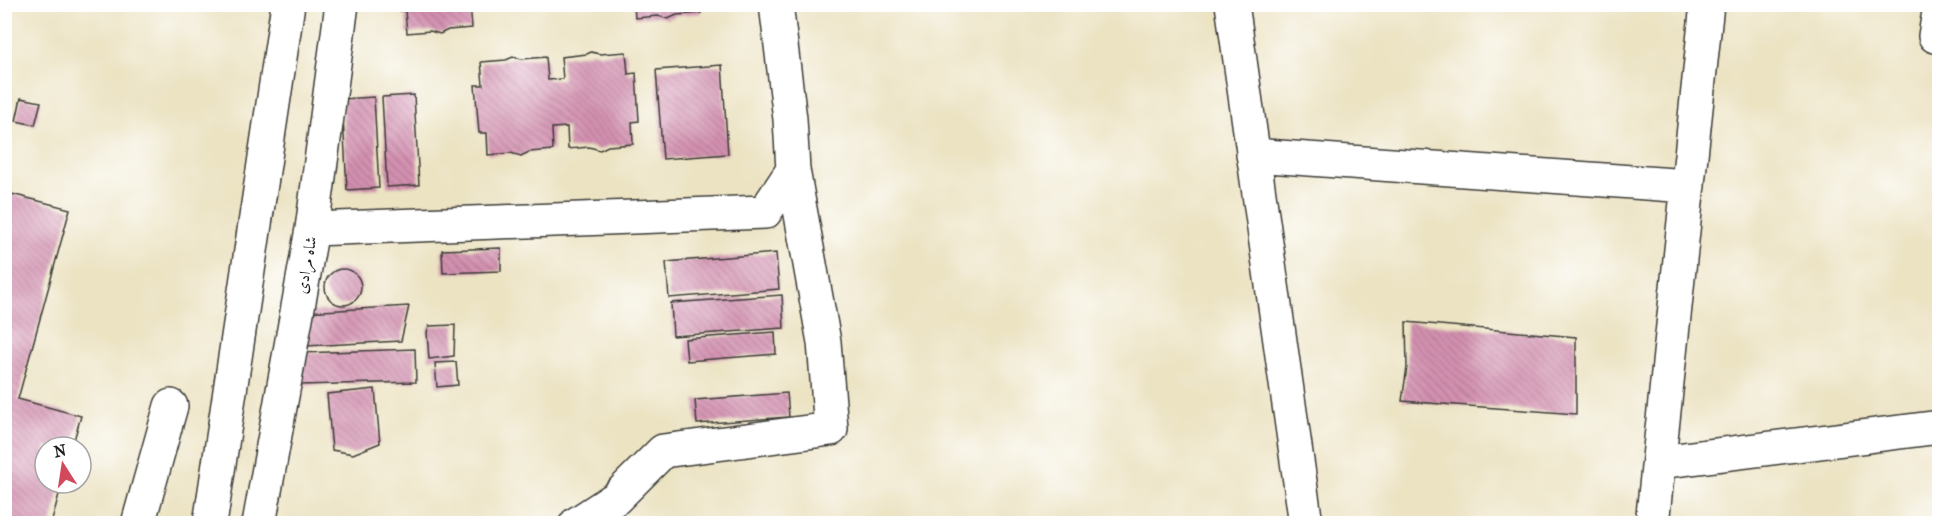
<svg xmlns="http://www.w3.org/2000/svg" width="1944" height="528" viewBox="0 0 1944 528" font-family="'IM FELL French Canon',Amiri,serif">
	<defs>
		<pattern id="building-back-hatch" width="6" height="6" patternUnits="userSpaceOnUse" patternTransform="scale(1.5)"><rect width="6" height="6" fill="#d491b1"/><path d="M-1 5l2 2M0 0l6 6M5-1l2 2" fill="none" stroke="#ab768f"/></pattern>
	</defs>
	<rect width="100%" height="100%" fill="#fff"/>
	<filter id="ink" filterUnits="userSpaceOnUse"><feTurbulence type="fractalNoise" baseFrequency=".0167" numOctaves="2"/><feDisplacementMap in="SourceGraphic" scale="12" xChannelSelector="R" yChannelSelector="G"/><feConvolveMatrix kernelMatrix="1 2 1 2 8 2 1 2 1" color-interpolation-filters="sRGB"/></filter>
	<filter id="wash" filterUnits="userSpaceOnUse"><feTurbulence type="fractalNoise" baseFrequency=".008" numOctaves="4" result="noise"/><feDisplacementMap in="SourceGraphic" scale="24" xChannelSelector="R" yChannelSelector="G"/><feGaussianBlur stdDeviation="1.35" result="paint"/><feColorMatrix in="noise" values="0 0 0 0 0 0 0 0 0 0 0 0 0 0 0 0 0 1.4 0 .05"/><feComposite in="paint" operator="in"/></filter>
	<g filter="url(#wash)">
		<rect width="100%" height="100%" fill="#ece3c3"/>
		<g id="blocks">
			<path fill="url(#building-back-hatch)" d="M 397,4 L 470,4 L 472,28 L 448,30 L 440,34 L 430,31 L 407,33 L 405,11 L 397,11 Z
				M 634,4 L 700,4 L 701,13 L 677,15 L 668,19 L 658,16 L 635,18 Z
				M 591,52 L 600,54 L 626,52 L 628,74 L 636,73 L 639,121 L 632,122 L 633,144 L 608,146 L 600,150 L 589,147 L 568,149 L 567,127 L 552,128 L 553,150 L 529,152 L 521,156 L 511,153 L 488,155 L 487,133 L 479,133 L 475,85 L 483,85 L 481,62 L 506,60 L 513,57 L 522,59 L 546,57 L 548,80 L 563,79 L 561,57 L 587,54 Z
				M 722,65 L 728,154 L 663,159 L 656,70 Z
				M 414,95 L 419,185 L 387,187 L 382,97 Z
				M 374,97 L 379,188 L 347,190 L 342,99 Z
				M 21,98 L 41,102 L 35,125 L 16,121 Z
				M 4,192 L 70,209 L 18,399 L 81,416 L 72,447 L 45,447 L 45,483 L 62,483 L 51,524 L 4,524 Z
				M 501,248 L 501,271 L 443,273 L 442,250 Z
				M 776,253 L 779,289 L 669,298 L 666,262 Z
				M325 287a18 18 0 1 1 36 0a18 18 0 1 1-36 0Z
				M 782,295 L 784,328 L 673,336 L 671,303 Z
				M 409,306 L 401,341 L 306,346 L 305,312 Z
				M 1406,322 L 1576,337 L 1576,414 L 1402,401 L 1407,367 Z
				M 455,325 L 454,356 L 429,359 L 427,332 L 429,326 Z
				M 775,332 L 776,354 L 687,361 L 685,339 Z
				M 415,349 L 416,382 L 300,385 L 301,353 Z
				M 456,362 L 458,385 L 437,387 L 435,363 Z
				M 375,389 L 380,443 L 353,454 L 332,450 L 327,394 Z
				M 787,393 L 789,417 L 697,424 L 695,400 Z"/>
		</g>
	</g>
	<g filter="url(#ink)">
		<use href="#blocks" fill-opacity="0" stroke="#3b3a35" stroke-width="1.5"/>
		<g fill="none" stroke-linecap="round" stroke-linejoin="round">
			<g stroke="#3b3a35" stroke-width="36">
				<path id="minor" d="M 1232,4 L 1306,524
					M 1935,36 L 1940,6
					M 1253,155 L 1688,186
					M 312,229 L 765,212 L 793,170 L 790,119 L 776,4
					M 1659,462 L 1940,427
					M 138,524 L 171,406
					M 210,524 L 288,4
					M 259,524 L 312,229 L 342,4
					M 576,524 L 616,498 L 663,451 L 831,429 L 824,342 L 793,170
					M 1652,524 L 1707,4"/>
			</g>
			<use href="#minor" stroke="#fff" stroke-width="33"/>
		</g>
	</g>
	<g text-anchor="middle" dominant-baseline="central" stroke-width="5" stroke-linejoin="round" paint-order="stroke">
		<g font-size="16" fill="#1c1c1c" stroke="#fff">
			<text transform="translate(306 265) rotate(-80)">شاه مرادی</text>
		</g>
	</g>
	<rect width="1944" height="528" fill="none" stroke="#fff" stroke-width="24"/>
	<g transform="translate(63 465) rotate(348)"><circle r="28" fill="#ffffff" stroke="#a4a4a4" stroke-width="1.5"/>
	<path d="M0-4.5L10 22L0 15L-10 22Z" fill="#d1495b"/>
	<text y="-9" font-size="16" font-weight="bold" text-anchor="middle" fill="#1c1c1c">N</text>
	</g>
</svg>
